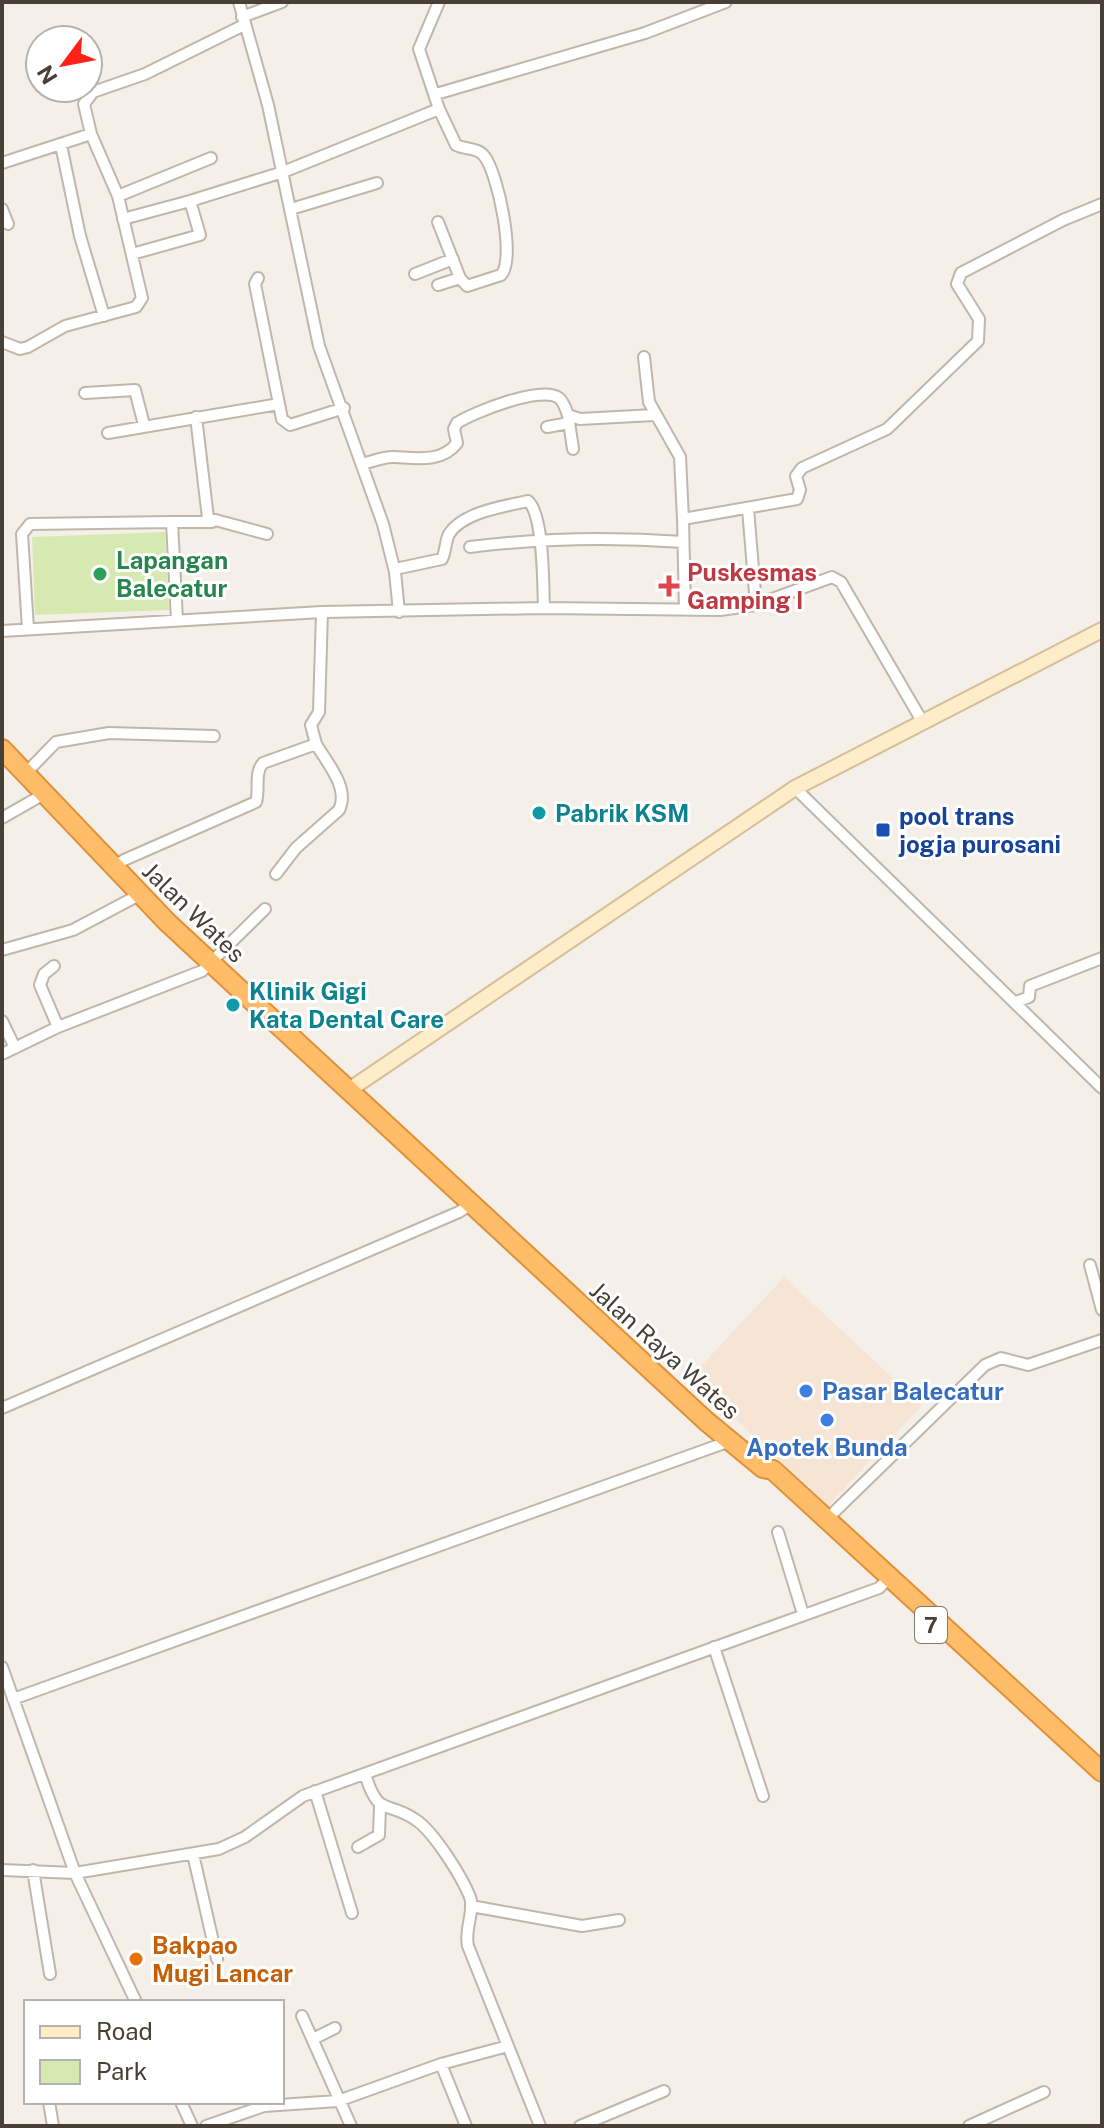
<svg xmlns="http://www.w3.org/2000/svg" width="1104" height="2128" viewBox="0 0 1104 2128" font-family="'Public Sans',sans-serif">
	<rect width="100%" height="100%" fill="#f4f0e9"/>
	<path fill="#f6e4d4" d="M 784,1277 L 922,1405 L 828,1506 L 691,1377 Z"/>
	<path fill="#d6e9b1" d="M 165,532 L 169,610 L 35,615 L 32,537 Z"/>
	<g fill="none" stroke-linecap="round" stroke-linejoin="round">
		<g stroke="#c0b6ab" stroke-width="14">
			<path id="street" d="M 239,2 L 268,105 L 319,346 L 383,524 L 395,572 L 399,612
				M 242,17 L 282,2
				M 436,94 L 645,33 L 726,2
				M 61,145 L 80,236 L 104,316
				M 2,163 L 91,134 L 84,104 L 93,92 L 145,74 L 244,25
				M 118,196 L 211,158
				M 2,209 L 8,224
				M 291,209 L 377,183
				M 123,219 L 190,201
				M 438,222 L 460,278
				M 132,254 L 200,235 L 190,201 L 283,172 L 439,109
				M 415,274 L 453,259
				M 258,278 L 255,284 L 279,404
				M 438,285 L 460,278 L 467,286 L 501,275 C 516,259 498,175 485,157 C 478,147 466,150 456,145 L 439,109 L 419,49 L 439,2
				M 2,342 L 20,349 L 28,347 L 65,326 L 136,307 L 142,298 L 118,196 L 91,134
				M 644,357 L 649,402 L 680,457 L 683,519
				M 85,393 L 135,390 L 144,425
				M 568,415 L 573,449
				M 196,417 L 208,518 L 267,534
				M 547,427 L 569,423
				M 108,433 L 279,404 L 282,419 L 290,425 L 344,408
				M 363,464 C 373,461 385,456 395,457 C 416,458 442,463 457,443 L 454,429 L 457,423 C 474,412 542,385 559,398 C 564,402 566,410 568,415 L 580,419 L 654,415
				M 748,509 L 756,605
				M 172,522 L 212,522
				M 470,547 C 542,538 610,537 683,542
				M 395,569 L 442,559 C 446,551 445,542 449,534 C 463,512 505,506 528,501 C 544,515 543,585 544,608
				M 685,610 L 683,519 L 797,499 L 800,490 L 796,476 L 802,468 L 887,429 L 978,341 L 979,319 L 957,284 L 961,273 L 1063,220 L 1102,204
				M 28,629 L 22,534 L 30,524 L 172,522 L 177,620
				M 2,631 L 322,612 L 544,608 L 720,610 L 756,605 L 832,577 L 841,582 L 922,721
				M 25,774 L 56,742 L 109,733 L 214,736
				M 795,788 L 1102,1088
				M 2,818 L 44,794
				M 114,867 L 124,860 L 256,802 C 260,789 254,773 263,763 L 316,744 L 311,725 L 319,712 L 322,612
				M 276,874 L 296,848 L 339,810 C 350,788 327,763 316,744
				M 2,950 L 73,930 L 139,895
				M 54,966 L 44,974 L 40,985 L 58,1027
				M 1016,1002 L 1029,997 L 1030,986 L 1102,958
				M 2,1021 L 15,1048
				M 2,1054 L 58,1027 L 202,971 L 265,909
				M 1090,1265 L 1102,1310
				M 2,1408 L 459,1212 L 471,1204
				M 827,1519 L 985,1365 L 1001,1358 L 1028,1365 L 1102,1340
				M 778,1532 L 803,1614
				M 714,1647 L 763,1796
				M 2,1667 L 75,1873 L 136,2002
				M 13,1699 L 730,1441
				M 365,1774 C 379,1819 386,1799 416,1820 C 434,1832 462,1877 470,1897 C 475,1912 464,1929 468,1946 L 540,2126
				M 315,1791 L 352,1913
				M 358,1847 L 379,1835 L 380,1806
				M 193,1854 L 217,1959
				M 2,1870 L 75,1873 L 219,1849 L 245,1837 L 303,1796 L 879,1588 L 889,1578
				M 33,1870 L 50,1974
				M 471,1906 L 582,1926 L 619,1920
				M 302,2016 L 351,2126
				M 313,2039 L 335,2028
				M 441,2064 L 466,2126
				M 49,2102 L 53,2126
				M 181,2102 L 192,2126
				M 206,2126 L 264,2106 L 338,2101 L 441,2064 L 508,2046
				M 580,2126 L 664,2091
				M 969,2126 L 1044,2092"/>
		</g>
		<g stroke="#d5be98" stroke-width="18">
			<path id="secondary" d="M 349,1090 L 795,788 L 1102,630"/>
		</g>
		<g stroke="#e09037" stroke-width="22">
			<path id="highway" d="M 2,749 L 167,922 L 706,1421 L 763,1468 L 773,1470 L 1102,1772"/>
		</g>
		<use href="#street" stroke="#fff" stroke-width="10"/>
		<use href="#secondary" stroke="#ffecc8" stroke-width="14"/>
		<use href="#highway" stroke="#ffbd69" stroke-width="18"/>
	</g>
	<circle fill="#2e9e5b" stroke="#fff" stroke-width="3" cx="100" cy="574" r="8"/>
	<path fill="#e0444e" stroke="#fff" stroke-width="3" d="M665 574h8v8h8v8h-8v8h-8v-8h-8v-8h8z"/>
	<g fill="#0f9aa8" stroke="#fff" stroke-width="3">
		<circle cx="539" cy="813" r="8"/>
		<circle cx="233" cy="1005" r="8"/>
	</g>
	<rect fill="#1a4fb4" stroke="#fff" stroke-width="3" x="875" y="822" width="16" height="16" rx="4"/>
	<g fill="#3f7fe0" stroke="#fff" stroke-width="3">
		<circle cx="806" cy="1391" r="8"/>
		<circle cx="827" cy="1420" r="8"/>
	</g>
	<circle fill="#e8710a" stroke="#fff" stroke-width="3" cx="136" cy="1959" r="8"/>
	<g text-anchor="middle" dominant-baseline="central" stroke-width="6" stroke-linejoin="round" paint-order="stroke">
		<rect fill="#fff" stroke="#7f7973" stroke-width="2" x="915" y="1607" width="32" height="36" rx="6"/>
		<g font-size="22" font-weight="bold" fill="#484037">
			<text x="931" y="1625">7</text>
		</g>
		<g font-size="24" font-weight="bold" fill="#27864d" stroke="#fff" text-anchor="start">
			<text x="116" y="560">Lapangan<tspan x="116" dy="28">Balecatur</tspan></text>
		</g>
		<g font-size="24" font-weight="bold" fill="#be3a42" stroke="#fff" text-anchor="start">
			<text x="687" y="572">Puskesmas<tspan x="687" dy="28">Gamping I</tspan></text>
		</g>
		<g font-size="24" font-weight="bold" fill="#0d838f" stroke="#fff" text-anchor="start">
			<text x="555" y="813">Pabrik KSM</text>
			<text x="249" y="991">Klinik Gigi<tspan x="249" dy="28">Kata Dental Care</tspan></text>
		</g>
		<g font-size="24" font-weight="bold" fill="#164399" stroke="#fff" text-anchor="start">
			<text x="899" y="816">pool trans<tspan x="899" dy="28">jogja purosani</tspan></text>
		</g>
		<g font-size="24" fill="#484037" stroke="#fff">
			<text transform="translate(194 912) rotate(44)">Jalan Wates</text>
			<text transform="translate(665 1350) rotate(42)">Jalan Raya Wates</text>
		</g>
		<g font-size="24" font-weight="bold" fill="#366cbe" stroke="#fff" text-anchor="start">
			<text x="822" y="1391">Pasar Balecatur</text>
			<text x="827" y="1447" text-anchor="middle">Apotek Bunda</text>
		</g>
		<g font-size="24" font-weight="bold" fill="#c56008" stroke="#fff" text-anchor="start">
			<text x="152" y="1945">Bakpao<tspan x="152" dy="28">Mugi Lancar</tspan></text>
		</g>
	</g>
	<rect width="1104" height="2128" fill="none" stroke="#484037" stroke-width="8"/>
	<rect x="24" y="2000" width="260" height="104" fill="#ffffff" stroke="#b6b3af" stroke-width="2"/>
	<rect x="40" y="2026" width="40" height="12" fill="#ffecc8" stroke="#b6b3af" stroke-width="2"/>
	<text x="96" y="2040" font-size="24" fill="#484037">Road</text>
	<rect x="40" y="2060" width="40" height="24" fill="#d6e9b1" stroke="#b6b3af" stroke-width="2"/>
	<text x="96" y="2080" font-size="24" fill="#484037">Park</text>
	<g transform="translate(64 64) rotate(238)"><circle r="38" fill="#ffffff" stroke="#b6b3af" stroke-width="2"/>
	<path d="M0-6L14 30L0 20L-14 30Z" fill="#fd2217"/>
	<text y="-12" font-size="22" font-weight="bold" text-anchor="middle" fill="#484037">N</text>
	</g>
</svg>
